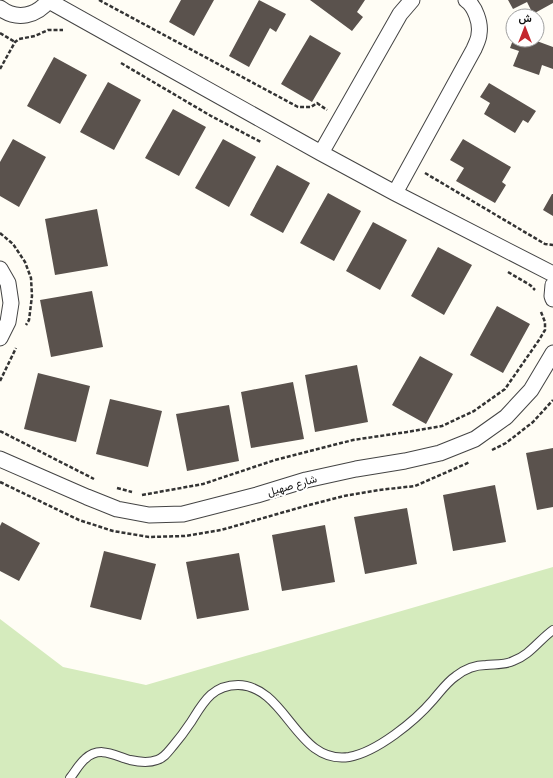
<svg xmlns="http://www.w3.org/2000/svg" width="553" height="778" viewBox="0 0 553 778" font-family="'PT Serif',Vazirmatn,serif">
	<rect width="100%" height="100%" fill="#fffdf5"/>
	<path fill="#d5ebbd" d="M 553,567 L 553,778 L 0,778 L 0,619 L 63,667 L 146,685 Z"/>
	<path fill="#5a524d" d="M 181,0 L 214,0 L 194,36 L 169,22 Z
		M 259,0 L 286,14 L 276,32 L 270,28 L 249,67 L 229,56 Z
		M 310,0 L 365,0 L 357,12 L 363,17 L 352,31 Z
		M 508,0 L 553,0 L 553,3 L 533,14 L 527,2 L 513,9 Z
		M 310,35 L 341,53 L 312,102 L 281,84 Z
		M 513,40 L 534,40 L 553,47 L 553,69 L 542,65 L 539,75 L 513,66 L 519,51 L 510,48 Z
		M 54,57 L 87,75 L 60,124 L 27,106 Z
		M 108,82 L 141,100 L 114,150 L 80,132 Z
		M 489,83 L 536,111 L 528,123 L 523,120 L 515,133 L 484,114 L 490,103 L 480,97 Z
		M 173,109 L 206,127 L 179,176 L 145,158 Z
		M 13,139 L 46,157 L 19,207 L 0,196 L 0,162 Z
		M 223,139 L 256,157 L 229,207 L 195,188 Z
		M 463,139 L 511,167 L 502,182 L 506,185 L 495,203 L 456,181 L 464,168 L 450,160 Z
		M 277,165 L 310,183 L 283,233 L 250,215 Z
		M 328,193 L 361,211 L 334,261 L 300,243 Z
		M 552,194 L 553,194 L 553,216 L 543,210 Z
		M 97,209 L 108,266 L 55,275 L 45,219 Z
		M 373,222 L 407,240 L 380,290 L 346,271 Z
		M 438,247 L 472,265 L 444,315 L 411,296 Z
		M 92,291 L 103,347 L 51,357 L 40,300 Z
		M 497,306 L 530,324 L 503,373 L 470,355 Z
		M 420,356 L 453,374 L 426,424 L 392,405 Z
		M 357,365 L 368,422 L 315,432 L 305,375 Z
		M 38,373 L 90,386 L 76,442 L 24,429 Z
		M 293,382 L 304,439 L 251,448 L 241,392 Z
		M 110,399 L 162,411 L 148,467 L 96,454 Z
		M 229,405 L 239,461 L 187,471 L 176,414 Z
		M 553,448 L 553,507 L 537,510 L 526,453 Z
		M 495,485 L 506,542 L 453,551 L 443,495 Z
		M 407,508 L 417,564 L 365,574 L 354,517 Z
		M 2,522 L 40,543 L 19,581 L 0,571 L 0,526 Z
		M 325,525 L 335,582 L 282,591 L 272,535 Z
		M 104,551 L 156,564 L 141,620 L 90,607 Z
		M 239,553 L 249,610 L 197,619 L 186,562 Z"/>
	<g fill="none" stroke-linecap="round" stroke-linejoin="round">
		<g stroke="#444" stroke-width="10">
			<path id="lane" d="M 70,778 C 75,772 79,764 85,759 C 100,745 115,756 130,760 C 139,762 149,763 157,760 C 164,758 168,752 173,746 C 179,739 185,731 191,722 C 203,703 212,685 238,685 C 287,686 296,765 349,757 C 377,752 415,721 433,700 C 440,692 447,682 456,676 C 465,669 475,665 486,665 C 495,664 505,665 513,661 C 530,655 539,640 553,630"/>
		</g>
		<g stroke="#444" stroke-width="17">
			<path id="street" d="M 49,1 L 321,153 L 395,193 L 553,274
				M 0,8 C 17,21 37,16 49,0
				M 321,153 L 400,14 L 412,0
				M 395,193 L 474,49 C 476,44 479,39 479,34 C 481,23 475,6 466,0
				M 0,269 L 8,283 L 11,303 L 8,322 L 0,338
				M 553,285 L 552,296 L 553,299
				M 0,459 L 87,497 L 117,509 L 149,515 L 183,514 L 257,495 L 306,480 L 356,469 L 405,461 L 440,453 L 475,439 L 506,417 L 531,390 L 553,353"/>
		</g>
		<path stroke="#333" stroke-width="2.5" stroke-dasharray="4 2" stroke-linecap="butt" d="M 99,0 L 298,107 L 311,107 L 317,103 L 327,110
			M 0,33 L 15,42
			M 121,63 L 211,116 L 261,142
			M 0,69 L 15,42 L 19,39 L 35,36 L 48,30 L 63,30
			M 425,173 L 545,244 L 553,245
			M 0,233 L 13,244 L 25,262 L 31,278 L 32,296 L 29,320 L 26,325
			M 508,272 L 530,285 L 535,290
			M 0,381 L 16,348
			M 0,431 L 94,479
			M 492,450 L 506,443 L 533,422 L 553,400
			M 0,482 L 79,520 L 113,531 L 149,537 L 185,536 L 221,530 L 309,505 L 344,496 L 379,490 L 415,486 L 470,462
			M 117,488 L 132,492
			M 142,495 L 203,484 L 275,460 L 353,440 L 407,432 L 442,426 L 474,411 L 505,389 L 539,340 L 545,330 L 545,322 L 541,312"/>
		<use href="#lane" stroke="#fff" stroke-width="8"/>
		<use href="#street" stroke="#fff" stroke-width="15"/>
	</g>
	<g text-anchor="middle" dominant-baseline="central" stroke-width="4" stroke-linejoin="round" paint-order="stroke">
		<g font-size="11" fill="#111" stroke="#fff">
			<text transform="translate(292 485) rotate(-16)">شارع صهيل</text>
		</g>
	</g>
	<g transform="translate(525 28)"><circle r="19" fill="#ffffff" stroke="#a0a0a0"/>
	<path d="M0-3L7 15L0 10L-7 15Z" fill="#c4262e"/>
	<text y="-6" font-size="11" font-weight="bold" text-anchor="middle" fill="#111111">ش</text>
	</g>
</svg>
